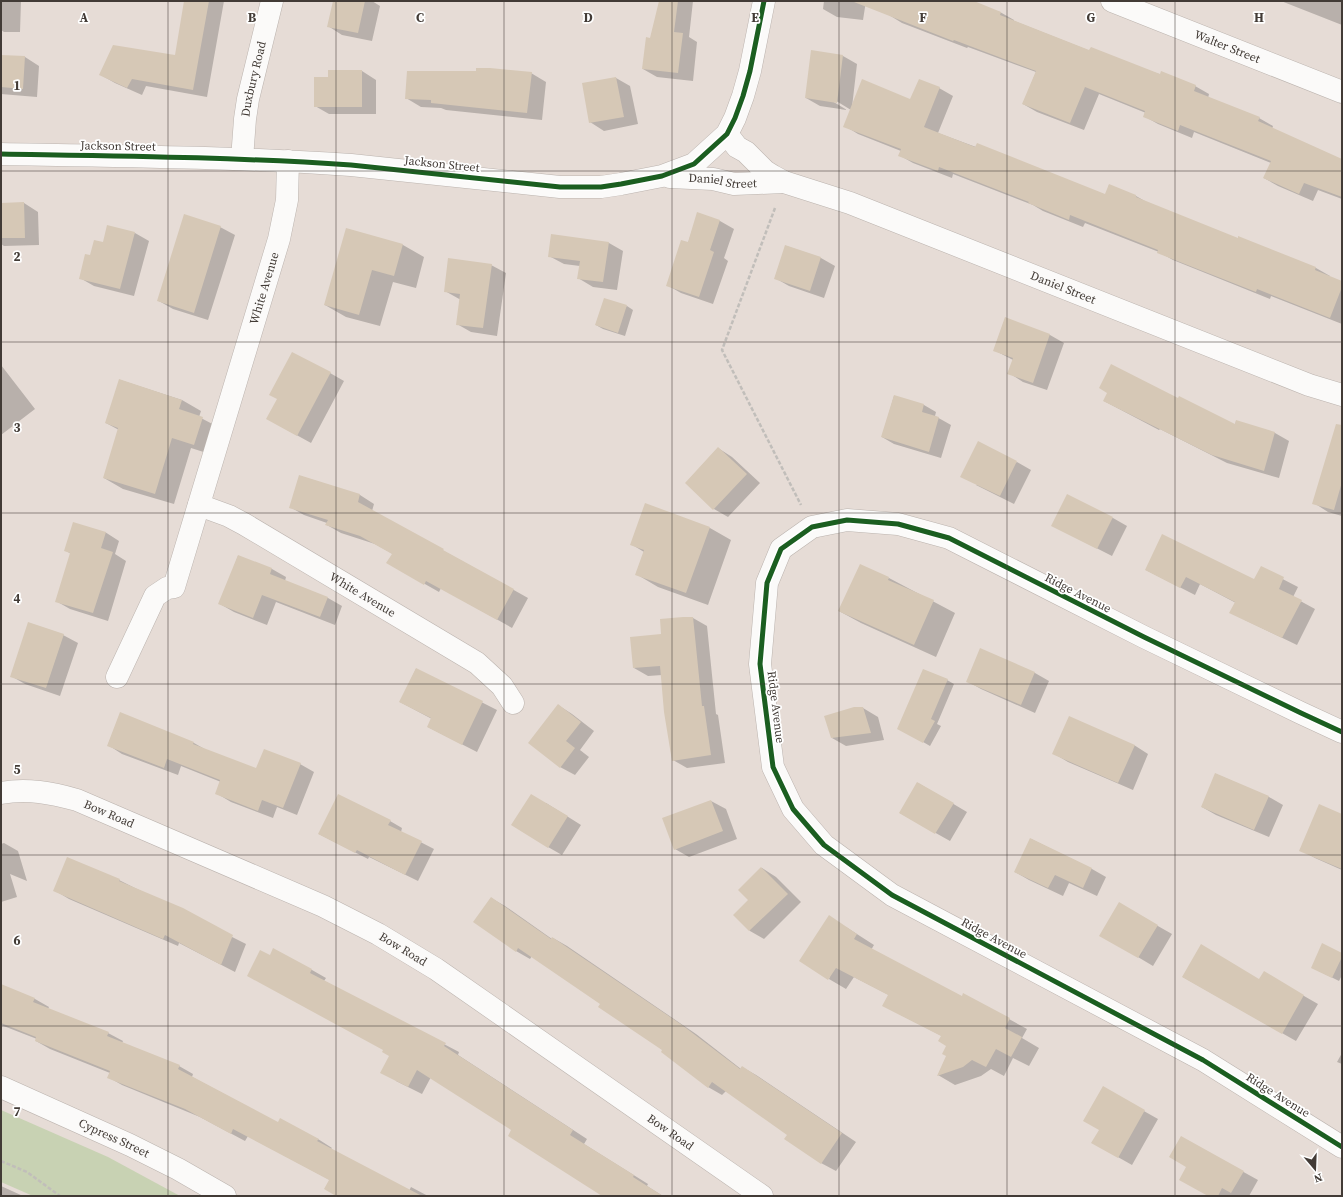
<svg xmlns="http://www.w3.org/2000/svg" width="1343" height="1197" viewBox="0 0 1343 1197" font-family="'Source Serif 4',serif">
	<rect width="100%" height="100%" fill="#e6dcd6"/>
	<path fill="#c8d2b3" d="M 1,1110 L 108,1157 L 180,1196 L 33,1196 L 1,1182 Z"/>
	<path fill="#0003" d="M 1,1 L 21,1 L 20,32 L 4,32 L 1,30 Z
		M 184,1 L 224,1 L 207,97 L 146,86 L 142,95 L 115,83 L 101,75 L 176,57 L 185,2 Z
		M 334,1 L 372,1 L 380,6 L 372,41 L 342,35 L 328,26 Z
		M 660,1 L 693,1 L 689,37 L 697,42 L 693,81 L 657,77 L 643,69 Z
		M 824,1 L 866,1 L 863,20 L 837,17 L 823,9 Z
		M 894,1 L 959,1 L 1000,12 L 1014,20 L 1014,21 L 1090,51 L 1195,86 L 1209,94 L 1208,98 L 1259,118 L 1273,126 L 1272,129 L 1342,160 L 1342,199 L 1318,190 L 1313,201 L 1278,186 L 1264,178 L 1271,163 L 1194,132 L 1192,138 L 1158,124 L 1144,116 L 1146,113 L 1099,94 L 1084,130 L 1037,112 L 1023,104 L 1036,72 L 968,47 L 967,48 L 902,23 L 889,15 Z
		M 1281,1 L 1342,1 L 1342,25 Z
		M 812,52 L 843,56 L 857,64 L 852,107 L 911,100 L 939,88 L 953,96 L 938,133 L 1106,195 L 1109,185 L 1136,196 L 1150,204 L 1238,239 L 1239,238 L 1316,268 L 1330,276 L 1329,277 L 1342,282 L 1342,324 L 1271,296 L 1270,299 L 1173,260 L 1159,252 L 1085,223 L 1083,227 L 1043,211 L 1033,205 L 953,174 L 952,178 L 913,163 L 899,155 L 901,151 L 858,134 L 845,126 L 851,110 L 833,99 L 832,101 L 847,110 L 820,106 L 806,98 Z
		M 1,56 L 25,57 L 39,66 L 37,97 L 1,94 Z
		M 362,71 L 376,80 L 376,114 L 329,114 L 315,106 L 329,78 Z
		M 531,73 L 546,82 L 542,120 L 446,110 L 441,108 L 421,107 L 406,98 Z
		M 616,78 L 630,86 L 638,124 L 604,131 L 590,122 Z
		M 24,203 L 38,212 L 39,245 L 4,246 L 1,244 L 1,204 Z
		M 698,213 L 720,221 L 734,229 L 724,258 L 728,261 L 713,304 L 681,293 L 667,285 L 688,243 Z
		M 220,227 L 235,235 L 208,320 L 173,309 L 159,301 Z
		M 347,229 L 403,245 L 424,257 L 416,288 L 393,282 L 380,326 L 346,317 L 325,305 Z
		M 135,233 L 149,241 L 134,296 L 94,286 L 80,278 L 91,256 Z
		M 609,243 L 623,251 L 617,290 L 593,287 L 578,278 L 580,266 L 564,264 L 549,256 Z
		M 786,246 L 821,258 L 835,266 L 824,298 L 789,286 L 775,278 Z
		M 491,265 L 506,273 L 497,336 L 471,332 L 457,324 L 461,300 L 445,291 Z
		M 627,306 L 633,310 L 625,336 L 603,329 L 596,325 Z
		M 1005,319 L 1050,335 L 1064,343 L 1047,390 L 1023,382 L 1009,373 L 1013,360 L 994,350 Z
		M 1,365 L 35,409 L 1,435 Z
		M 330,373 L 344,381 L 311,443 L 282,427 Z
		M 120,380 L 182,400 L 201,411 L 199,417 L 222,429 L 213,455 L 191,448 L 174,504 L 123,489 L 104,478 L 119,430 L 106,423 Z
		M 1108,393 L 1178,399 L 1235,426 L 1236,421 L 1275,433 L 1289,441 L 1279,478 L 1227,463 L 1160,429 L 1159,430 L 1104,401 Z
		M 894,396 L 924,405 L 936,412 L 935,416 L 951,425 L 941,458 L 894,444 L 882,437 Z
		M 718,448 L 732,457 L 760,483 L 728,517 L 714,509 L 686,483 Z
		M 1342,454 L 1342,516 L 1328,512 L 1314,503 Z
		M 1017,462 L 1031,470 L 1014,504 L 976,485 Z
		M 300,476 L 360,495 L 374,504 L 372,511 L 528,598 L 512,628 L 441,588 L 439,592 L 402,571 L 393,554 L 375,544 L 341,533 L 327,525 L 327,523 L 304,515 L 290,507 Z
		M 1113,518 L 1127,526 L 1112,556 L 1053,526 Z
		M 710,528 L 731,540 L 708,605 L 658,587 L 636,574 L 644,552 L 631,544 Z
		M 105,532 L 119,541 L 115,554 L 126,561 L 108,621 L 70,609 L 56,601 L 71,554 L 65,550 Z
		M 238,556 L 272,569 L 286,577 L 285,581 L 328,598 L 342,606 L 335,625 L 276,602 L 267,625 L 234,612 L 220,604 Z
		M 1261,568 L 1298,587 L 1293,597 L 1315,609 L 1297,645 L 1245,620 L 1236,603 L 1200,584 L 1195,595 L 1146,570 L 1255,581 Z
		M 889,578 L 955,613 L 936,657 L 861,623 L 839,611 Z
		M 693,618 L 707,626 L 716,714 L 718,715 L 725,763 L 687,768 L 673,760 L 662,675 L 648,676 L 634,668 L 662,635 L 661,620 Z
		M 63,635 L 78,643 L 60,696 L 25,684 L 11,676 Z
		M 981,650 L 1035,673 L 1049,681 L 1035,713 L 981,689 L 967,681 Z
		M 416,669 L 497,710 L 477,752 L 428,727 L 432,719 L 400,702 Z
		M 947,680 L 954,684 L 937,724 L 941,726 L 930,746 L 899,728 Z
		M 558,705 L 572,714 L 594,731 L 580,750 L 589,757 L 575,775 L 560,767 Z
		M 863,708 L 878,717 L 884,740 L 846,746 L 832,738 Z
		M 120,714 L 194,743 L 208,751 L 257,770 L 300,764 L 314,772 L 297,815 L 277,807 L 273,818 L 231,802 L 216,793 L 221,782 L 181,766 L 178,775 L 122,754 L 108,745 Z
		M 1134,745 L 1148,754 L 1133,790 L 1068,762 L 1053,753 Z
		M 1216,774 L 1269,797 L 1283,805 L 1269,837 L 1216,815 L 1202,807 Z
		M 918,783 L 967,812 L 950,841 L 900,813 Z
		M 711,801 L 726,809 L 737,839 L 689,857 L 675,849 Z
		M 546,803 L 581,825 L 562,855 L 548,847 Z
		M 1342,815 L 1342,870 L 1315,858 L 1301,850 Z
		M 390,821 L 402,828 L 401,832 L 434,849 L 418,881 L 369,857 L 368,859 L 319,834 Z
		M 1031,839 L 1092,869 L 1106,877 L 1097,896 L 1069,883 L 1063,896 L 1029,880 L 1015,872 Z
		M 4,843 L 18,851 L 27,881 L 10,874 L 17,897 L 1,902 L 1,844 Z
		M 762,868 L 776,877 L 801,902 L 764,939 L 750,931 L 734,915 L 750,900 Z
		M 119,880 L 246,944 L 235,972 L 179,943 L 178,946 L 69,899 L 54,890 Z
		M 491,898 L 505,906 L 552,939 L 553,938 L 567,946 L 696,1034 L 741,1069 L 742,1067 L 756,1075 L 856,1142 L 836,1171 L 821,1163 L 788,1134 L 726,1091 L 722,1095 L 708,1087 L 663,1050 L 602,1003 L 532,956 L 530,959 L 516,951 Z
		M 1119,904 L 1172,934 L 1153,966 L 1101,935 Z
		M 846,927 L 874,945 L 871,950 L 962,997 L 1009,1019 L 1027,1029 L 1022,1038 L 1039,1048 L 1029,1066 L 1013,1058 L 1004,1076 L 991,1069 L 981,1076 L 955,1085 L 938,1075 L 947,1056 L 947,1046 L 942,1036 L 901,1015 L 889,995 L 854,977 L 846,989 L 829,979 Z
		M 1342,954 L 1342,975 L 1339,981 L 1319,971 Z
		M 270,956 L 312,970 L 326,978 L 324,981 L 459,1052 L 458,1055 L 587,1139 L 584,1144 L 648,1184 L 647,1186 L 663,1196 L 604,1196 L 513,1130 L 431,1077 L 422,1094 L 396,1081 L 390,1056 L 384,1050 Z
		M 1264,973 L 1318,1004 L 1296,1041 L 1183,977 L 1260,980 Z
		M 1,985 L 35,999 L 49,1007 L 48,1009 L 108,1033 L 123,1041 L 122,1043 L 179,1066 L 193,1074 L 192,1077 L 278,1123 L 318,1139 L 332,1148 L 331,1149 L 409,1191 L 411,1187 L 428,1196 L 337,1196 L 330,1180 L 248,1136 L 245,1141 L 200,1117 L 122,1085 L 108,1077 L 110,1073 L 50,1049 L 36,1041 L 37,1039 L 1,1025 Z
		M 1342,1053 L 1342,1064 L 1337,1062 Z
		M 1103,1088 L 1158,1119 L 1132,1165 L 1093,1143 L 1100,1130 Z
		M 1182,1138 L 1258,1180 L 1249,1196 L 1209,1196 L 1188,1167 Z
		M 1,1186 L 23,1196 L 1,1196 Z"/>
	<path fill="#d6c8b6" d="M 184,1 L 209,1 L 193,90 L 132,79 L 127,88 L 99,75 L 113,45 L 175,55 Z
		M 333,1 L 365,1 L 358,33 L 327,27 Z
		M 659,1 L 678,1 L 674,32 L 683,33 L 678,73 L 642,69 L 646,37 L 650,38 Z
		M 855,1 L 974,1 L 1001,12 L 1000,15 L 1089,50 L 1091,47 L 1160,74 L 1161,71 L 1196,85 L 1194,91 L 1260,117 L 1258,121 L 1342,159 L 1342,197 L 1304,183 L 1299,194 L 1263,178 L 1271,161 L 1180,125 L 1178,131 L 1143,117 L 1145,111 L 1085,87 L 1070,123 L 1022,104 L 1036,71 L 954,40 L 953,41 L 854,2 Z
		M 811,50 L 843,55 L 837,103 L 805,98 Z
		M 1,55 L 25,56 L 23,89 L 1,87 Z
		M 476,68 L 490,68 L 532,72 L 527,113 L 431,103 L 431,100 L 405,99 L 407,71 L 476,71 Z
		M 328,70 L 362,70 L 362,107 L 314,107 L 314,77 L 328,77 Z
		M 616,77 L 624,117 L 589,123 L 582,83 Z
		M 862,79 L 910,99 L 919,79 L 940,87 L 924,127 L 975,147 L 977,143 L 1105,194 L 1109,184 L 1136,195 L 1136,197 L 1238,238 L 1238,236 L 1316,267 L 1315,270 L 1342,281 L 1342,287 L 1330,318 L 1257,289 L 1256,292 L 1157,253 L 1158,250 L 1070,215 L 1069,220 L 1028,203 L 1029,202 L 939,167 L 938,171 L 898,156 L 901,149 L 843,127 Z
		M 24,202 L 25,238 L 1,238 L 1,203 Z
		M 697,212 L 720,220 L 710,250 L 714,252 L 699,297 L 666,286 L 681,240 L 688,242 Z
		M 184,214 L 221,226 L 194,313 L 157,301 Z
		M 107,225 L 135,232 L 120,289 L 79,279 L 85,254 L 90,255 L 94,240 L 103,242 Z
		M 346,228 L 403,244 L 394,276 L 372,270 L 359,315 L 324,305 Z
		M 551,234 L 609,242 L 603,282 L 577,279 L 580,261 L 548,257 Z
		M 785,245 L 821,257 L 810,291 L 774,279 Z
		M 448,258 L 492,264 L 483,328 L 456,325 L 460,294 L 444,292 Z
		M 604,298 L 627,305 L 618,333 L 595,325 Z
		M 1005,317 L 1050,334 L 1033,383 L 1007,374 L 1013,358 L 993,351 Z
		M 292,352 L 331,372 L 297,436 L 266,419 L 277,399 L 269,395 Z
		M 1111,364 L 1178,398 L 1179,396 L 1235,424 L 1236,420 L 1275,432 L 1264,471 L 1212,455 L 1103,401 L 1107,393 L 1099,388 Z
		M 119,379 L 182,400 L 179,409 L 203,417 L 194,445 L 172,438 L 155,494 L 103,478 L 118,428 L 105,423 Z
		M 894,395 L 924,404 L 922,412 L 939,417 L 929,452 L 881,437 Z
		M 1336,424 L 1342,425 L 1342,482 L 1334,510 L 1312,504 Z
		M 978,441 L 1017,461 L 1000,496 L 960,477 Z
		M 718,447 L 747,474 L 713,510 L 685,483 Z
		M 299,475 L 360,494 L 358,502 L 444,549 L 443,550 L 514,589 L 497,620 L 426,581 L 424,585 L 386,563 L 392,554 L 360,536 L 325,525 L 328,520 L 289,508 Z
		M 1067,494 L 1113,517 L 1097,549 L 1051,526 Z
		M 645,503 L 710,527 L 686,593 L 635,575 L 644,550 L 630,545 Z
		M 73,522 L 106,532 L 101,548 L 113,552 L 93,613 L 55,602 L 70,553 L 64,551 Z
		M 1162,534 L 1254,579 L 1261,566 L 1284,577 L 1279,589 L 1302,600 L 1282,638 L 1229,613 L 1235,602 L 1186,577 L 1180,588 L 1145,570 Z
		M 238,555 L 272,568 L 270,574 L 328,597 L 320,617 L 262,595 L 253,618 L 218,604 Z
		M 860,564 L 889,577 L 888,580 L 934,600 L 914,645 L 838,611 Z
		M 683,617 L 693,617 L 702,706 L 704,706 L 711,755 L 672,761 L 664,712 L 660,666 L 633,668 L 630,637 L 661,634 L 660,619 Z
		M 28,622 L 64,634 L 46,688 L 10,677 Z
		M 980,648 L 1035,672 L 1021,705 L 966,682 Z
		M 416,668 L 483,701 L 462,745 L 427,727 L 431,718 L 399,702 Z
		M 923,669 L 948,679 L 931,719 L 935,721 L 923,743 L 897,729 Z
		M 558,704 L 581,722 L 566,741 L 575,748 L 560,768 L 528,743 Z
		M 854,707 L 863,707 L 871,733 L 831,738 L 824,716 Z
		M 120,712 L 194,742 L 193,744 L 256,768 L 264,749 L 301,763 L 283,808 L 262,800 L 258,811 L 215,794 L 220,780 L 167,759 L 164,768 L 107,746 Z
		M 1069,716 L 1135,745 L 1118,783 L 1052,754 Z
		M 1215,773 L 1269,796 L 1254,830 L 1201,807 Z
		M 917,782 L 954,803 L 935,834 L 899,813 Z
		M 338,794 L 391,820 L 388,825 L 422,841 L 405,875 L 357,850 L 355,853 L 318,834 Z
		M 531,794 L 568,816 L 548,848 L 511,825 Z
		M 711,800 L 723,831 L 674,850 L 662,818 Z
		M 1319,804 L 1342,814 L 1342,869 L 1299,851 Z
		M 1030,838 L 1092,868 L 1083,888 L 1055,875 L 1048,888 L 1014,872 Z
		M 67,857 L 120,879 L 119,881 L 183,908 L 233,935 L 221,965 L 165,935 L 163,939 L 53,891 Z
		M 761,867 L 788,894 L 749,931 L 733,915 L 748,900 L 738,890 Z
		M 491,897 L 551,939 L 552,937 L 682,1025 L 740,1069 L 742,1066 L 842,1133 L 821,1164 L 784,1139 L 787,1135 L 712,1082 L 708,1088 L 661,1052 L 662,1050 L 598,1007 L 600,1004 L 518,948 L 516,952 L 473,922 Z
		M 1119,902 L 1158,925 L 1138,958 L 1099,936 Z
		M 829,915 L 857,934 L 854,939 L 962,996 L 963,993 L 1010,1018 L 1005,1028 L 1022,1037 L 1011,1057 L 996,1049 L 986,1067 L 972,1060 L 963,1067 L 937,1076 L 946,1056 L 942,1054 L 946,1046 L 938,1041 L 941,1036 L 882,1006 L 888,995 L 836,968 L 828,980 L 799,961 Z
		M 1322,943 L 1342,953 L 1342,957 L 1332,978 L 1311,968 Z
		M 1201,944 L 1259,979 L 1264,971 L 1304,995 L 1282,1034 L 1182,977 Z
		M 273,948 L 312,969 L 310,973 L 446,1043 L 444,1046 L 573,1130 L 570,1135 L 634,1175 L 633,1177 L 663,1196 L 602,1196 L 508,1136 L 511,1130 L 417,1070 L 408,1087 L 380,1073 L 389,1056 L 382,1052 L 383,1050 L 247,976 L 260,950 L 270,955 Z
		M 1,984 L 35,998 L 33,1002 L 109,1032 L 107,1036 L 180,1065 L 178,1069 L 278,1122 L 280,1118 L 319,1139 L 317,1141 L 422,1196 L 336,1196 L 324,1189 L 329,1180 L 233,1129 L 231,1134 L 185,1109 L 107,1078 L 110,1071 L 35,1041 L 36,1037 L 1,1023 Z
		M 1103,1086 L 1145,1110 L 1118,1158 L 1091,1143 L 1099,1130 L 1083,1121 Z
		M 1181,1136 L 1244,1171 L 1231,1193 L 1222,1188 L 1218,1196 L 1208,1196 L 1179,1180 L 1186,1167 L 1169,1157 Z"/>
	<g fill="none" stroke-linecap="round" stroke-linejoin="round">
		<g stroke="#bbb3ae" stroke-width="23">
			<g id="minor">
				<path id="s1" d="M 1112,1 L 1342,92"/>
				<path id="s2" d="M 727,134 L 737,147 L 746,152 L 765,171 L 773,176 L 784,182 L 850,203 L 1309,385 L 1342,395"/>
				<path d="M 1,154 C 118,156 234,157 351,165 L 560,187 L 601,187 L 621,184 L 662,176 L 694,164 L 727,134 L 735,118 L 743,96 L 750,71 L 764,1"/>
				<path id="s3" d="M 242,159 L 245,119 L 248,99 L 272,1"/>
				<path id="s4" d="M 670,177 L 713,179 L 734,184 L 784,182"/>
				<path id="s5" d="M 199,505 L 229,516 L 244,524 L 477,663 L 502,686 L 513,703"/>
				<path id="s6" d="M 117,677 L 155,596 L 167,588 L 174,587 L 279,239 L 287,200 L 288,161"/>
				<path d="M 1342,732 L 1301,713 L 1144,637 L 949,538 L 898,524 L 847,520 L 812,527 L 781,549 L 767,583 L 760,664 L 773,767 L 793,809 L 824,845 L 892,895 L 1203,1060 L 1342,1147"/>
				<path id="s7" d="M 1,793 C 27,788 52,793 77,800 L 323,906 L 378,934 L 436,969 L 762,1196"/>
				<path id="s8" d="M 1,1087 L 130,1145 L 178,1169 L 225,1196"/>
			</g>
		</g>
		<path stroke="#c1beba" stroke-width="2.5" stroke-dasharray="4 2" stroke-linecap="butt" d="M 775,208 L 722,350 L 801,505
			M 1,1161 L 27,1172 L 60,1196"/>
		<use href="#minor" stroke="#fbfaf9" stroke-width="22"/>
		<g stroke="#fff" stroke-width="8">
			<path id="cycleway" d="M 1,154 C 118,156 234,157 351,165 L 560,187 L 601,187 L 621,184 L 662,176 L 694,164 L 727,134 L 735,118 L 743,96 L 750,71 L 764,1
				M 1342,732 L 1301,713 L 1144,637 L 949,538 L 898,524 L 847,520 L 812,527 L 781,549 L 767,583 L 760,664 L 773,767 L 793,809 L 824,845 L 892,895 L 1203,1060 L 1342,1147"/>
		</g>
		<use href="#cycleway" stroke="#1b5e20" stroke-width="5"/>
	</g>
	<path fill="none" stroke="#423b36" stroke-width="1" stroke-opacity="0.55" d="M 168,1 L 168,1196M 336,1 L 336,1196M 504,1 L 504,1196M 672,1 L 672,1196M 839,1 L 839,1196M 1007,1 L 1007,1196M 1175,1 L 1175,1196M 1,171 L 1342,171M 1,342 L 1342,342M 1,513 L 1342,513M 1,684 L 1342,684M 1,855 L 1342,855M 1,1026 L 1342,1026"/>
	<g text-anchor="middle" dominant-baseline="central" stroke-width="3.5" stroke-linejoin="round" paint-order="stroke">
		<g font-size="12" fill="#423b36" stroke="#fff">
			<text stroke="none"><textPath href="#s1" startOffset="124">Walter Street</textPath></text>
			<text stroke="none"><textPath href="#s3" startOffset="81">Duxbury Road</textPath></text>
			<text transform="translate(118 146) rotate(1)">Jackson Street</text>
			<text transform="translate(442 164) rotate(6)">Jackson Street</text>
			<text stroke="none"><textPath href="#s4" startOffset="53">Daniel Street</textPath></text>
			<text stroke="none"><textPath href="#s6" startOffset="423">White Avenue</textPath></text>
			<text stroke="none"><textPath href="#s2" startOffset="374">Daniel Street</textPath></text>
			<text transform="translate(1078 593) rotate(27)">Ridge Avenue</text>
			<text stroke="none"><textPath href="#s5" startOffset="187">White Avenue</textPath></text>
			<text transform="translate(776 707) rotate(83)">Ridge Avenue</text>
			<text stroke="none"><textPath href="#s7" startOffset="112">Bow Road</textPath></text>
			<text transform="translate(994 938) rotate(28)">Ridge Avenue</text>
			<text stroke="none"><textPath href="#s7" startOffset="436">Bow Road</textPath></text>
			<text transform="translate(1278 1095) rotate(32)">Ridge Avenue</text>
			<text stroke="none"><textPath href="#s7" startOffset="760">Bow Road</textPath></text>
			<text stroke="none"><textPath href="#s8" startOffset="124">Cypress Street</textPath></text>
		</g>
	</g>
	<g font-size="13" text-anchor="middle" font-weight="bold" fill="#423b36" stroke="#fff" stroke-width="3.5" stroke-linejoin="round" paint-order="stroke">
		<text x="84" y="22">A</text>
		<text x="252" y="22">B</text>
		<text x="420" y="22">C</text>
		<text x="588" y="22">D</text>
		<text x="755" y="22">E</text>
		<text x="923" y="22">F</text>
		<text x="1091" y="22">G</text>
		<text x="1259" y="22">H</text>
		<text x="17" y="90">1</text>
		<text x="17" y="261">2</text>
		<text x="17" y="432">3</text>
		<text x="17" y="603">4</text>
		<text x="17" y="774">5</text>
		<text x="17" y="945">6</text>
		<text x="17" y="1116">7</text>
	</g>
	<rect width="1343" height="1197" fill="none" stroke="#423b36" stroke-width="4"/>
	<g transform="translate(1315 1169) rotate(161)" stroke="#ffffff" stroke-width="3" paint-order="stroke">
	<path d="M0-3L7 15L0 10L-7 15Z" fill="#423b36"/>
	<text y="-6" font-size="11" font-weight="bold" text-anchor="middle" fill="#423b36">N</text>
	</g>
</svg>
